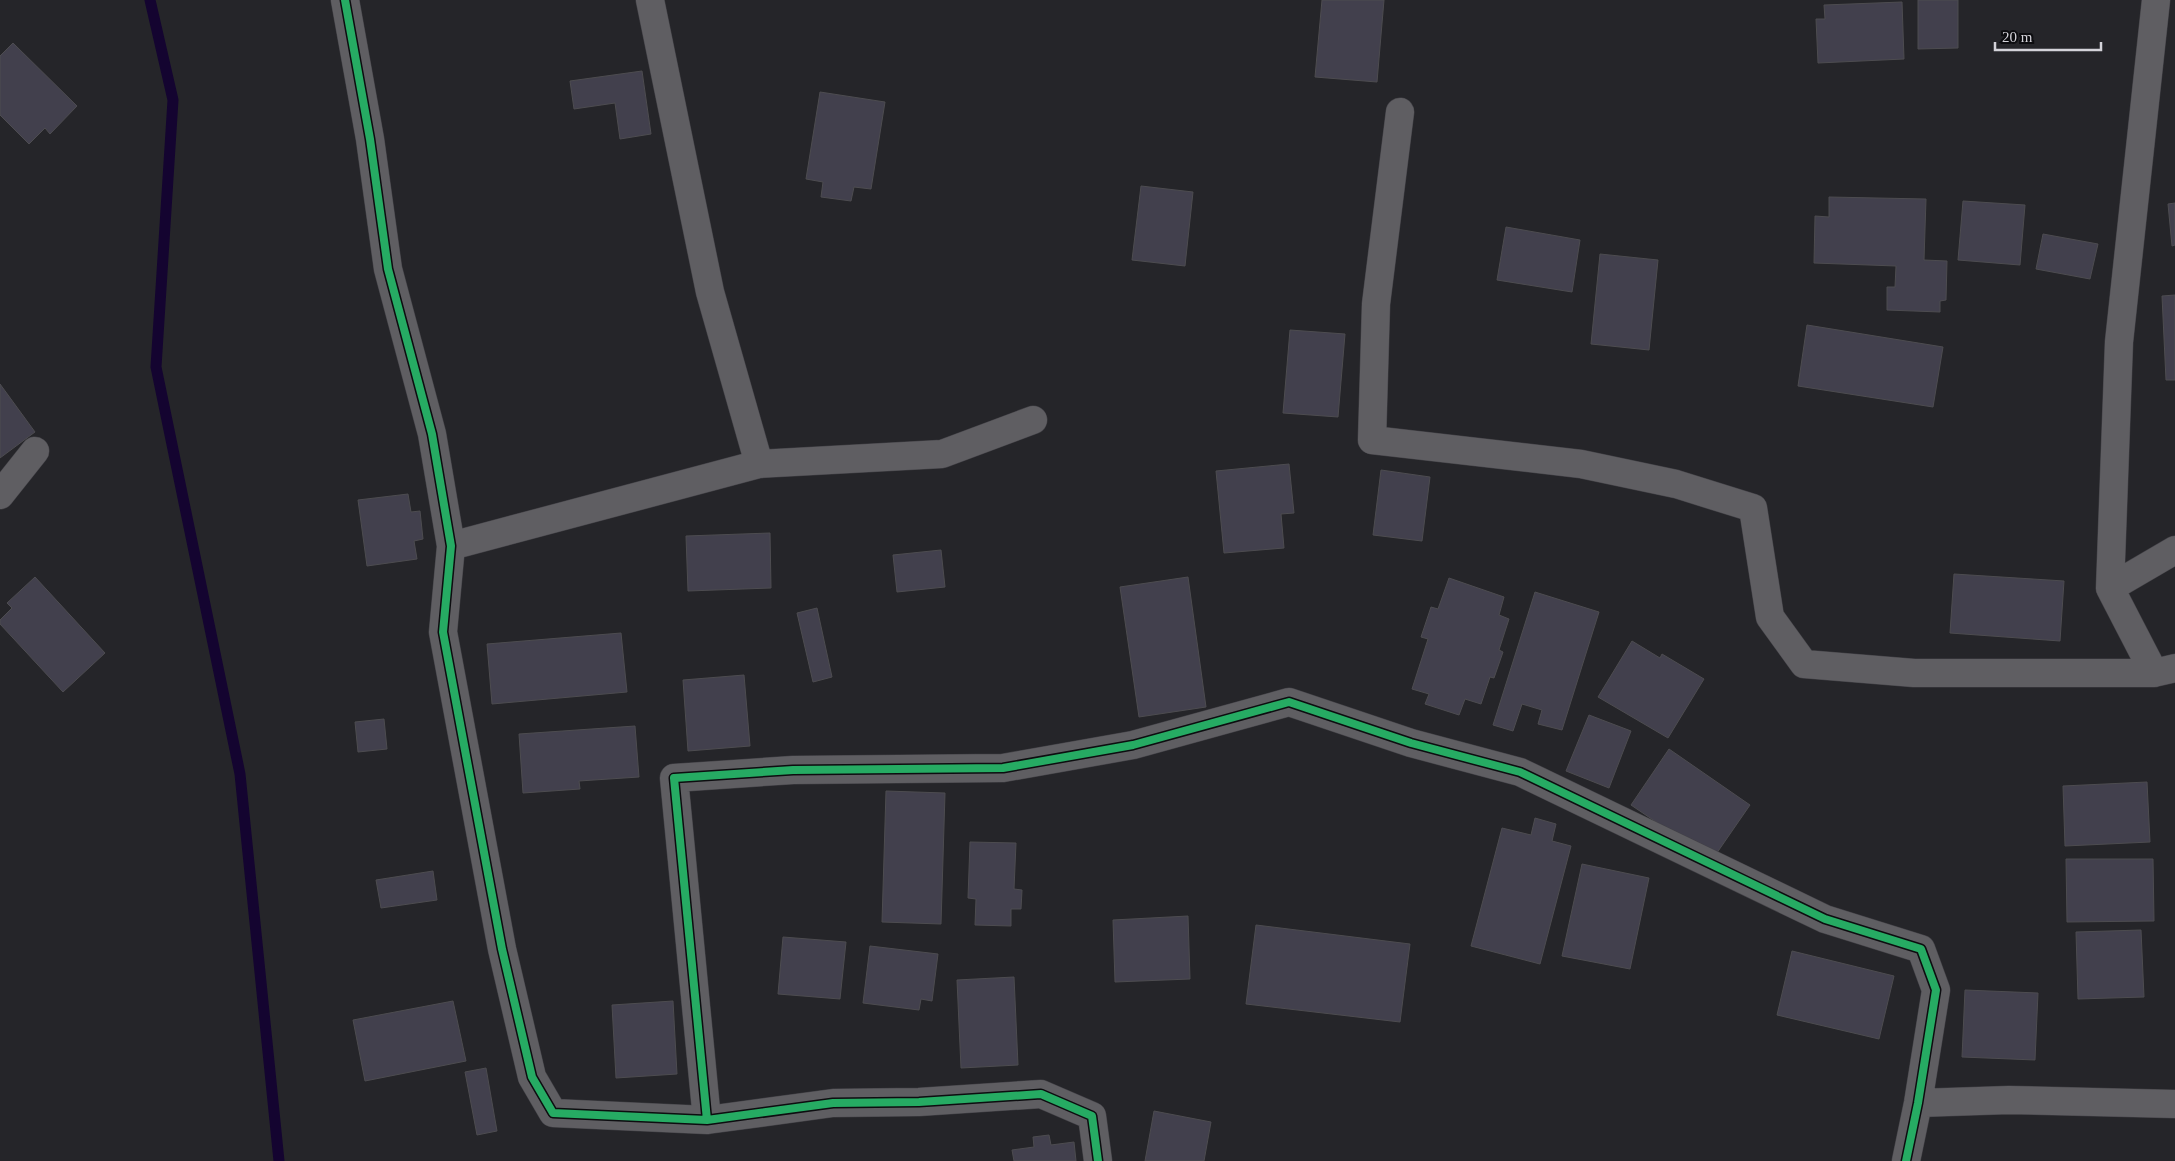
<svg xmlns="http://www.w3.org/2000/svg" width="2175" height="1161" viewBox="0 0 2175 1161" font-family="Georgia,serif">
	<rect width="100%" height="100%" fill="#252529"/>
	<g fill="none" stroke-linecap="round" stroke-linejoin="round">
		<path stroke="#140430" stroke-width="11" d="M 150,0 L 173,100 L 156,367 L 240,774 L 279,1161"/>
	</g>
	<path fill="#42404d" stroke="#4d4c50" d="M 1322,0 L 1384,0 L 1377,82 L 1315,77 Z
		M 1918,0 L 1958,0 L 1958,48 L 1918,49 Z
		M 1902,2 L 1904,59 L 1818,63 L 1816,19 L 1825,19 L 1824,5 Z
		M 13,43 L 77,106 L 50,134 L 45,128 L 29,144 L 0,115 L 0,56 Z
		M 642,71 L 651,134 L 620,139 L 615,103 L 574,109 L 570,81 Z
		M 820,92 L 885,102 L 871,189 L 854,187 L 851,201 L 821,197 L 823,182 L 806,179 Z
		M 1141,186 L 1193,192 L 1185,266 L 1132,260 Z
		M 1829,197 L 1926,199 L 1924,260 L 1947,261 L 1946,300 L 1940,301 L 1940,312 L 1887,310 L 1887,287 L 1895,287 L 1896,266 L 1814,263 L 1815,216 L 1829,217 Z
		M 1963,201 L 2025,205 L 2020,265 L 1958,260 Z
		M 2175,203 L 2175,245 L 2172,246 L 2168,204 Z
		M 1506,227 L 1580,240 L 1572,292 L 1497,280 Z
		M 2043,234 L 2098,244 L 2090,279 L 2036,269 Z
		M 1600,254 L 1658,260 L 1649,350 L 1591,344 Z
		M 2175,295 L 2175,380 L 2166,380 L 2162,296 Z
		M 1807,325 L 1943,347 L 1933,407 L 1798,386 Z
		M 1290,330 L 1345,334 L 1338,417 L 1283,413 Z
		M 0,384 L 35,432 L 0,458 Z
		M 1289,464 L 1294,513 L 1281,514 L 1284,548 L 1224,553 L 1216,471 Z
		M 1381,470 L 1430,477 L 1422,541 L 1373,535 Z
		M 408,494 L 411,512 L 420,511 L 423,539 L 414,541 L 417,559 L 367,566 L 358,500 Z
		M 770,533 L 771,588 L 688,591 L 686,536 Z
		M 941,550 L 945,587 L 897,592 L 893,555 Z
		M 1954,574 L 2064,581 L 2060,641 L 1950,633 Z
		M 35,577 L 105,653 L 63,692 L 0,624 L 0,620 L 12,608 L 7,603 Z
		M 1188,577 L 1206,707 L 1139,717 L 1120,587 Z
		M 1449,578 L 1504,597 L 1499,615 L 1509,619 L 1499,650 L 1503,652 L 1494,678 L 1490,677 L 1481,704 L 1465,699 L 1459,715 L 1425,704 L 1429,694 L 1412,689 L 1428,639 L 1421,637 L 1431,607 L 1438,609 Z
		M 1535,592 L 1599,612 L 1562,730 L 1538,724 L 1542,710 L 1522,704 L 1513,731 L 1493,725 Z
		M 817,608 L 832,677 L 813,682 L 797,613 Z
		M 621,633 L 627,692 L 492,704 L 487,644 Z
		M 1632,641 L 1660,658 L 1662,654 L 1704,679 L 1668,738 L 1598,697 Z
		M 744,675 L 750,746 L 688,751 L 683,680 Z
		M 1589,715 L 1631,731 L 1609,788 L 1566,771 Z
		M 384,719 L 387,749 L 358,752 L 355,722 Z
		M 635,726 L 639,777 L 579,781 L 580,789 L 523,793 L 519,734 Z
		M 1669,749 L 1750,805 L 1712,860 L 1631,805 Z
		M 2147,782 L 2150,842 L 2065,846 L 2063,786 Z
		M 886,791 L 945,793 L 941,924 L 882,922 Z
		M 1535,818 L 1556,824 L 1552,841 L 1571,846 L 1540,964 L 1471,946 L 1502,828 L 1531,835 Z
		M 970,842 L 1016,843 L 1014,889 L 1022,890 L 1021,909 L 1011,909 L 1011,926 L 975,925 L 976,899 L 968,898 Z
		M 2066,859 L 2153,859 L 2154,921 L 2067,922 Z
		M 1582,864 L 1649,878 L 1630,969 L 1562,956 Z
		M 433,871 L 437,900 L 381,908 L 376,880 Z
		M 1188,916 L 1190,979 L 1115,982 L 1113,920 Z
		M 1256,925 L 1410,944 L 1400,1022 L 1246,1004 Z
		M 2141,930 L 2144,997 L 2078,999 L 2076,932 Z
		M 783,937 L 846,942 L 840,999 L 778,994 Z
		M 870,946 L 938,954 L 932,1001 L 921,999 L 919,1010 L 863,1003 Z
		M 1792,951 L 1894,976 L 1879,1039 L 1777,1015 Z
		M 1014,977 L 1018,1065 L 961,1068 L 957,980 Z
		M 1965,990 L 2038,993 L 2035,1060 L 1962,1057 Z
		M 453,1001 L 466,1061 L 365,1081 L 353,1020 Z
		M 673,1001 L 677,1074 L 616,1078 L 612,1005 Z
		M 486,1068 L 497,1131 L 477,1135 L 465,1072 Z
		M 1154,1111 L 1211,1122 L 1204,1161 L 1145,1161 Z
		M 1049,1135 L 1051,1145 L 1074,1142 L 1076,1161 L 1014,1161 L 1012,1150 L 1034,1147 L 1033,1137 Z"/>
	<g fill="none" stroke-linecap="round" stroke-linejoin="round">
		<g stroke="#424146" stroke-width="29">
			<path id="street" d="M 345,0 L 370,139 L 388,269 L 432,434 L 451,546 L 443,632 L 502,949 L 532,1077 L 553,1113 L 707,1120 L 833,1103 L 919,1102 L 1041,1094 L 1092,1116 L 1098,1161
				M 650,0 L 710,292 L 759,464
				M 1400,112 L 1376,304 L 1372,440 L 1581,464 L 1676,484 L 1753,508 L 1770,617 L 1804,664 L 1914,673 L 2154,673 L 2175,668
				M 0,495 L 35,451
				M 451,546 L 759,464 L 942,454 L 1033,420
				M 2110,588 L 2175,550
				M 2154,673 L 2110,588 L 2119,342 L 2156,0
				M 1918,1103 L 2009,1100 L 2175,1104
				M 707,1120 L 674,778 L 793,770 L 1003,768 L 1133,745 L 1289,702 L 1411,743 L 1520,772 L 1825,919 L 1921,949 L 1936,990 L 1918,1103 L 1906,1161"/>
		</g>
		<use href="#street" stroke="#5f5e62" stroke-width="28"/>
		<g stroke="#0d0d10" stroke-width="11">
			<path id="cycleway" d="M 345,0 L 370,139 L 388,269 L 432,434 L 451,546 L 443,632 L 502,949 L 532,1077 L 553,1113 L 707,1120 L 833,1103 L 919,1102 L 1041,1094 L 1092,1116 L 1098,1161
				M 707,1120 L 674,778 L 793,770 L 1003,768 L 1133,745 L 1289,702 L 1411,743 L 1520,772 L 1825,919 L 1921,949 L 1936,990 L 1918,1103 L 1906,1161"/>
		</g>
		<use href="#cycleway" stroke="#26ab63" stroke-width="8"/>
	</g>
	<path d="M1995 42v8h106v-8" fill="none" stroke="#d4d3d9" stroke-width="2.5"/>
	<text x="2002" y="42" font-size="15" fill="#d4d3d9" stroke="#0d0d10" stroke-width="4" paint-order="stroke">20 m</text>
</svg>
